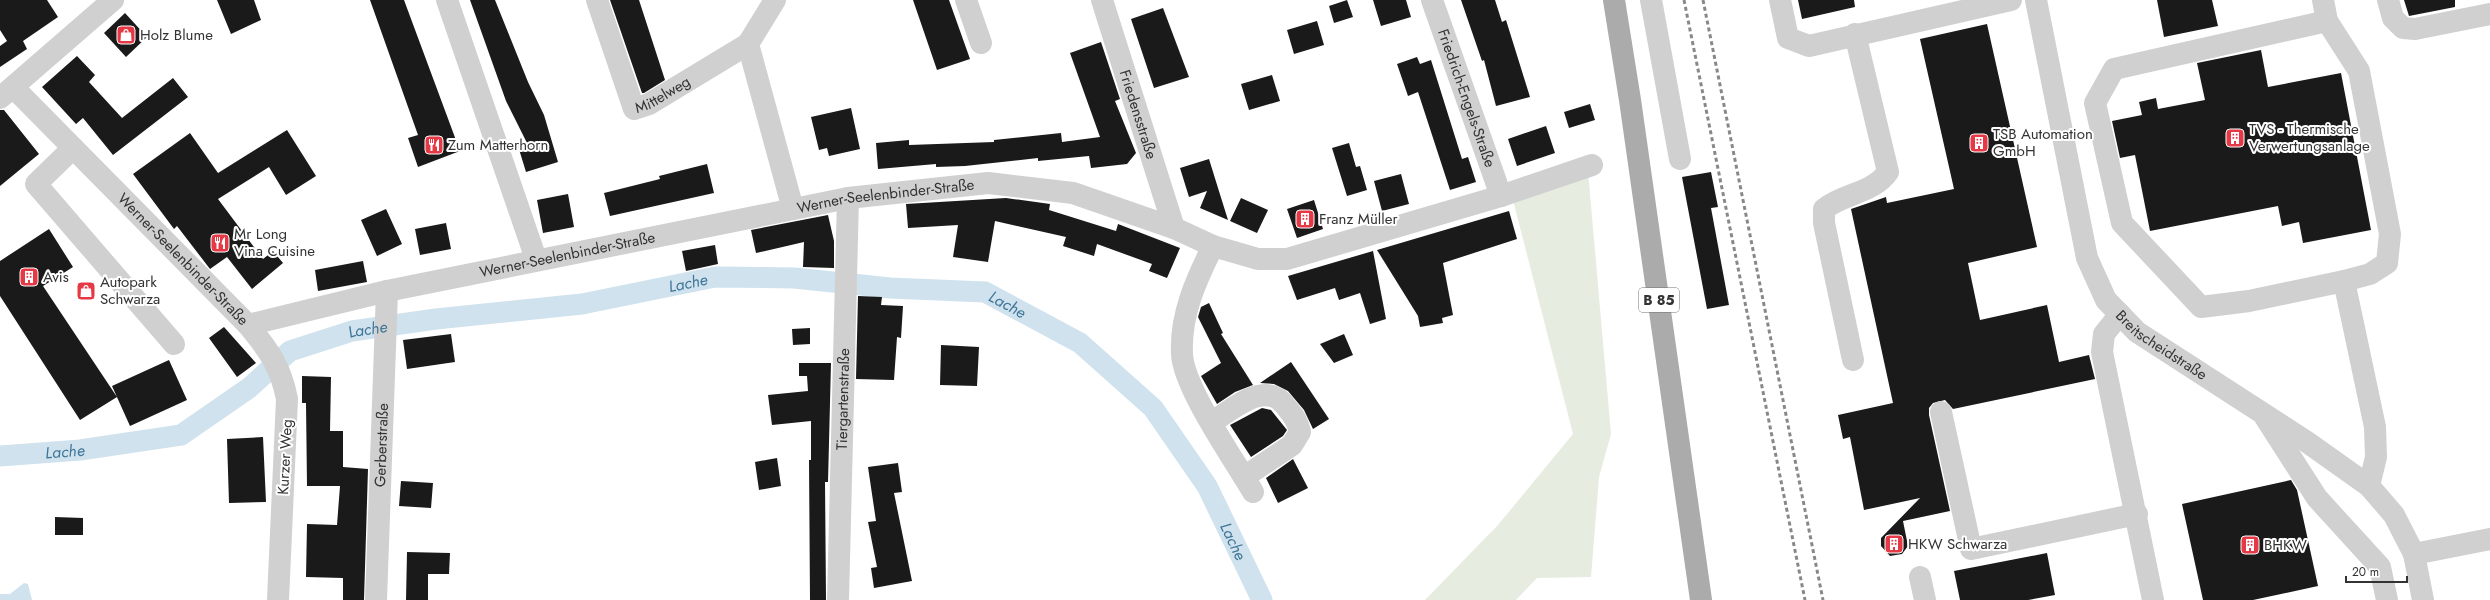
<svg xmlns="http://www.w3.org/2000/svg" width="2490" height="600" viewBox="0 0 2490 600" font-family="Jost,sans-serif">
	<rect width="100%" height="100%" fill="#fff"/>
	<path fill="#e6ecdf" d="M 1588,171 L 1611,434 L 1599,477 L 1591,577 L 1537,578 L 1516,600 L 1425,600 L 1498,525 L 1573,434 L 1513,200 Z"/>
	<path fill="#cfe2ee" d="M 24,583 L 28,584 L 32,600 L 0,600 L 0,594 L 10,594 Z"/>
	<g fill="none" stroke-linecap="round" stroke-linejoin="round">
		<path stroke="#cfe2ee" stroke-width="21" id="s1" d="M 0,456 L 80,450 L 181,435 L 249,388 L 290,351 L 352,331 L 436,319 L 582,304 L 715,277 L 794,278 L 890,288 L 985,292 L 1080,343 L 1153,408 L 1207,486 L 1262,600"/>
	</g>
	<path fill="#1a1a1a" d="M 0,0 L 47,0 L 58,17 L 23,41 L 27,49 L 0,67 L 0,46 L 7,41 L 0,30 Z
		M 217,0 L 254,0 L 261,20 L 231,34 Z
		M 370,0 L 404,0 L 460,151 L 418,167 L 408,138 L 418,135 Z
		M 470,0 L 495,0 L 528,82 L 544,115 L 558,162 L 526,172 L 518,146 L 527,143 L 506,101 Z
		M 610,0 L 639,0 L 665,80 L 644,93 L 642,93 Z
		M 913,0 L 949,0 L 970,59 L 937,70 Z
		M 1347,0 L 1353,17 L 1334,23 L 1329,6 Z
		M 1373,0 L 1406,0 L 1411,17 L 1381,26 Z
		M 1461,0 L 1495,0 L 1502,22 L 1506,20 L 1530,97 L 1496,106 L 1484,60 L 1482,61 Z
		M 1798,0 L 1854,0 L 1855,7 L 1802,19 Z
		M 2157,0 L 2212,0 L 2218,26 L 2164,37 Z
		M 2404,0 L 2455,0 L 2455,7 L 2409,16 Z
		M 1163,8 L 1189,77 L 1154,88 L 1131,19 Z
		M 125,13 L 147,37 L 126,57 L 104,33 Z
		M 1317,21 L 1324,45 L 1294,54 L 1287,30 Z
		M 1987,24 L 2037,247 L 1968,263 L 1980,320 L 2047,305 L 2059,362 L 2089,355 L 2095,379 L 1953,409 L 1945,400 L 1933,403 L 1929,408 L 1929,415 L 1950,511 L 1903,521 L 1908,546 L 1902,554 L 1890,556 L 1881,546 L 1881,538 L 1920,498 L 1864,510 L 1850,437 L 1843,439 L 1838,415 L 1893,403 L 1851,209 L 1886,197 L 1887,203 L 1954,189 L 1920,39 Z
		M 1101,42 L 1120,99 L 1115,101 L 1136,153 L 1127,164 L 1091,168 L 1089,156 L 1038,161 L 1038,158 L 965,166 L 936,167 L 936,164 L 878,169 L 876,143 L 909,140 L 909,145 L 994,142 L 994,140 L 1061,133 L 1062,142 L 1100,137 L 1070,53 Z
		M 2261,50 L 2268,87 L 2341,73 L 2371,230 L 2303,243 L 2299,222 L 2282,226 L 2278,206 L 2150,231 L 2135,155 L 2120,158 L 2112,121 L 2142,115 L 2139,102 L 2156,98 L 2158,109 L 2205,100 L 2197,63 Z
		M 77,56 L 95,75 L 89,82 L 122,118 L 173,78 L 188,97 L 113,155 L 83,118 L 76,124 L 42,87 Z
		M 1417,57 L 1420,64 L 1431,60 L 1462,159 L 1468,157 L 1476,182 L 1450,190 L 1418,92 L 1408,96 L 1397,64 Z
		M 1272,75 L 1280,101 L 1249,110 L 1241,84 Z
		M 1590,104 L 1595,120 L 1569,128 L 1564,112 Z
		M 851,108 L 860,149 L 829,156 L 827,148 L 819,150 L 811,117 Z
		M 0,110 L 4,110 L 39,154 L 0,186 Z
		M 1546,126 L 1555,153 L 1517,166 L 1508,139 Z
		M 287,130 L 316,176 L 286,195 L 269,167 L 218,199 L 263,259 L 273,251 L 283,263 L 252,289 L 227,257 L 210,269 L 177,226 L 174,229 L 133,174 L 190,133 L 218,173 Z
		M 1349,143 L 1356,167 L 1360,166 L 1367,190 L 1347,196 L 1332,148 Z
		M 1209,159 L 1218,188 L 1228,220 L 1200,208 L 1207,191 L 1189,197 L 1180,168 Z
		M 707,164 L 714,193 L 610,216 L 604,193 L 660,179 L 659,176 Z
		M 1711,172 L 1718,207 L 1711,208 L 1729,305 L 1707,309 L 1682,177 Z
		M 1401,174 L 1409,204 L 1382,211 L 1374,181 Z
		M 568,194 L 574,227 L 543,233 L 537,200 Z
		M 1006,198 L 1050,204 L 1049,210 L 1116,231 L 1118,224 L 1180,248 L 1167,278 L 1149,271 L 1152,264 L 1097,244 L 1094,256 L 1063,246 L 1066,237 L 995,221 L 988,262 L 953,257 L 958,225 L 908,228 L 906,204 Z
		M 1241,198 L 1268,210 L 1257,233 L 1230,221 Z
		M 1314,200 L 1323,229 L 1297,238 L 1287,209 Z
		M 386,209 L 402,244 L 377,256 L 361,220 Z
		M 1509,211 L 1517,239 L 1443,263 L 1453,315 L 1442,318 L 1443,323 L 1420,327 L 1418,316 L 1377,250 Z
		M 828,215 L 834,241 L 834,268 L 803,267 L 804,242 L 756,253 L 751,230 Z
		M 446,223 L 451,249 L 420,255 L 415,229 Z
		M 49,229 L 73,267 L 43,286 L 117,397 L 80,420 L 0,296 L 0,261 Z
		M 715,245 L 718,264 L 686,271 L 682,251 Z
		M 1373,251 L 1386,319 L 1370,324 L 1360,293 L 1339,300 L 1335,288 L 1297,300 L 1288,276 Z
		M 363,261 L 367,282 L 318,291 L 315,270 Z
		M 858,296 L 882,297 L 881,305 L 903,306 L 901,338 L 897,337 L 894,380 L 856,379 Z
		M 1209,303 L 1223,333 L 1221,334 L 1253,385 L 1235,392 L 1217,404 L 1201,376 L 1221,363 L 1198,317 L 1201,307 Z
		M 224,327 L 256,363 L 237,377 L 209,338 Z
		M 810,328 L 810,344 L 793,345 L 792,329 Z
		M 451,334 L 455,362 L 407,369 L 403,340 Z
		M 1344,334 L 1353,355 L 1334,363 L 1320,344 Z
		M 941,345 L 979,347 L 977,386 L 940,385 Z
		M 169,360 L 187,400 L 130,426 L 112,386 Z
		M 1291,362 L 1329,419 L 1313,429 L 1304,410 L 1288,391 L 1274,384 L 1260,383 Z
		M 799,363 L 831,363 L 828,482 L 825,482 L 826,600 L 810,600 L 809,460 L 811,460 L 811,421 L 772,425 L 768,395 L 808,391 L 807,376 L 799,376 Z
		M 302,376 L 331,377 L 330,431 L 343,431 L 343,467 L 368,469 L 364,600 L 343,600 L 343,578 L 306,577 L 307,524 L 337,525 L 340,486 L 307,486 L 306,403 L 302,403 Z
		M 1262,408 L 1271,410 L 1287,430 L 1283,436 L 1251,457 L 1230,425 Z
		M 263,437 L 266,502 L 229,503 L 227,439 Z
		M 777,458 L 781,486 L 759,490 L 755,462 Z
		M 1293,459 L 1308,488 L 1278,503 L 1266,478 Z
		M 898,463 L 902,492 L 894,493 L 912,581 L 874,588 L 871,568 L 877,567 L 868,522 L 876,521 L 868,467 Z
		M 2291,480 L 2297,490 L 2318,586 L 2253,600 L 2203,600 L 2182,504 Z
		M 401,481 L 433,483 L 431,508 L 399,506 Z
		M 55,517 L 83,518 L 83,535 L 55,535 Z
		M 407,552 L 450,553 L 449,574 L 428,574 L 428,600 L 406,600 Z
		M 2047,553 L 2055,595 L 2028,600 L 1960,600 L 1954,571 Z"/>
	<g fill="none" stroke-linecap="round" stroke-linejoin="round">
		<g stroke="#d0d0d0" stroke-width="22">
			<path d="M 447,0 L 536,259"/>
			<path id="s2" d="M 597,0 L 634,109 L 649,104 L 748,44"/>
			<path d="M 775,0 L 748,44 L 793,209"/>
			<path d="M 966,0 L 981,43"/>
			<path id="s3" d="M 1102,0 L 1174,228"/>
			<path id="s4" d="M 1432,0 L 1501,196"/>
			<path d="M 1651,0 L 1680,159"/>
			<path d="M 1780,0 L 1788,38 L 1809,46 L 2011,0"/>
			<path id="s5" d="M 2036,0 L 2087,258 L 2106,300 L 2137,332 L 2307,442 L 2369,486 L 2394,515 L 2414,554 L 2423,600"/>
			<path d="M 2323,0 L 2327,21 L 2114,69 L 2095,103 L 2122,223 L 2201,307 L 2249,301 L 2344,281 L 2375,427 L 2376,457 L 2369,486"/>
			<path d="M 2388,0 L 2393,18 L 2403,28 L 2415,29 L 2490,14"/>
			<path d="M 2327,21 L 2359,71 L 2390,234 L 2387,263 L 2370,274 L 2344,281"/>
			<path id="s6" d="M 13,87 L 248,325 C 268,349 281,367 287,399 L 278,600"/>
			<path d="M 0,98 L 113,0"/>
			<path d="M 73,148 L 36,184 L 174,344"/>
			<path d="M 1213,246 C 1196,280 1180,315 1182,354 C 1183,387 1235,461 1253,492"/>
			<path d="M 2120,314 L 2104,334 L 2102,352 L 2153,600"/>
			<path id="s7" d="M 248,325 L 387,291 L 848,198 L 988,183 L 1073,193 L 1174,228 L 1213,246 L 1258,259 L 1287,259 L 1501,196 L 1592,165"/>
			<path d="M 1853,360 L 1824,223 L 1824,209 C 1844,193 1872,194 1888,172 L 1855,34"/>
			<path d="M 1941,412 L 1971,549 L 2137,514"/>
			<path d="M 2265,417 L 2317,498 L 2380,567 L 2387,600"/>
			<path d="M 1212,422 C 1235,408 1266,378 1287,408 C 1294,416 1298,422 1300,432 L 1292,445 L 1244,477"/>
			<path d="M 2414,554 L 2490,539"/>
			<path d="M 1920,577 L 1925,600"/>
			<path id="s8" d="M 376,600 L 387,291"/>
			<path id="s9" d="M 838,600 L 848,198"/>
		</g>
		<path stroke="#ababab" stroke-width="22" d="M 1614,0 L 1630,100 L 1701,600"/>
		<path stroke="#888" stroke-width="3" stroke-dasharray="4 3" stroke-linecap="butt" d="M 1684,0 L 1805,600
			M 1703,0 L 1823,600"/>
	</g>
	<defs>
		<g id="shop-square" transform="scale(1)"><rect x="-9" y="-9" width="18" height="18" rx="4" fill="#e63946" stroke="#fff"/><path d="M-5-2.5h2.3a2.7 3.5 0 0 1 5.4 0H5L5.5 6h-11ZM-1.5-2.5h3a1.5 2.3 0 0 0-3 0Z" fill="#fff"/></g>
		<g id="building-square" transform="scale(1)"><rect x="-9" y="-9" width="18" height="18" rx="4" fill="#e63946" stroke="#fff"/><path d="M-4-6H4V6H1V3H-1V6H-4ZM-2.5-4.3h1.7v1.8h-1.7ZM.8-4.3h1.7v1.8H.8ZM-2.5-1h1.7V.8h-1.7ZM.8-1h1.7V.8H.8Z" fill="#fff"/></g>
		<g id="restaurant-square" transform="scale(1)"><rect x="-9" y="-9" width="18" height="18" rx="4" fill="#e63946" stroke="#fff"/><path d="M-5-6h1v4h1v-4h1v4h1v-4h1v5L-1.5 .5V6h-2V.5L-5-1ZM5-6V6H3V1.5H1.5Q1.5-4 5-6Z" fill="#fff"/></g>
	</defs>
	<g fill-rule="evenodd">
		<use href="#shop-square" x="126" y="35"/>
		<use href="#building-square" x="2235" y="138"/>
		<use href="#building-square" x="1979" y="143"/>
		<use href="#restaurant-square" x="434" y="145"/>
		<use href="#building-square" x="1305" y="219"/>
		<use href="#restaurant-square" x="220" y="243"/>
		<use href="#building-square" x="29" y="277"/>
		<use href="#shop-square" x="86" y="291"/>
		<use href="#building-square" x="1894" y="544"/>
		<use href="#building-square" x="2250" y="545"/>
	</g>
	<g text-anchor="middle" dominant-baseline="central" stroke-width="4" stroke-linejoin="round" paint-order="stroke">
		<rect fill="#fff" stroke="#707070" stroke-width="1" x="1639" y="288" width="40" height="24" rx="3"/>
		<g font-size="14" font-weight="bold" fill="#333">
			<text x="1659" y="300">B 85</text>
		</g>
		<g font-size="15" fill="#333" stroke="#fff" text-anchor="start">
			<text x="140" y="35">Holz Blume</text>
			<text x="2249" y="129">TVS - Thermische<tspan x="2249" dy="17">Verwertungsanlage</tspan></text>
			<text x="1993" y="134">TSB Automation<tspan x="1993" dy="17">GmbH</tspan></text>
			<text x="448" y="145">Zum Matterhorn</text>
			<text x="1319" y="219">Franz Müller</text>
			<text x="234" y="234">Mr Long<tspan x="234" dy="17">Vina Cuisine</tspan></text>
			<text x="43" y="277">Avis</text>
			<text x="100" y="282">Autopark<tspan x="100" dy="17">Schwarza</tspan></text>
			<text x="1908" y="544">HKW Schwarza</text>
			<text x="2264" y="545">BHKW</text>
		</g>
		<g font-size="15" fill="#333" stroke="#fff">
			<text stroke="none"><textPath href="#s2" startOffset="147">Mittelweg</textPath></text>
			<text stroke="none"><textPath href="#s4" startOffset="104">Friedrich-Engels-Straße</textPath></text>
			<text stroke="none"><textPath href="#s3" startOffset="120">Friedensstraße</textPath></text>
			<text stroke="none"><textPath href="#s7" startOffset="651">Werner-Seelenbinder-Straße</textPath></text>
			<text stroke="none"><textPath href="#s7" startOffset="327">Werner-Seelenbinder-Straße</textPath></text>
			<text stroke="none"><textPath href="#s6" startOffset="242">Werner-Seelenbinder-Straße</textPath></text>
			<text stroke="none"><textPath href="#s5" startOffset="381">Breitscheidstraße</textPath></text>
			<text stroke="none"><textPath href="#s9" startOffset="201">Tiergartenstraße</textPath></text>
			<text stroke="none"><textPath href="#s8" startOffset="155">Gerberstraße</textPath></text>
			<text transform="translate(285 457) rotate(-87)">Kurzer Weg</text>
		</g>
		<g font-size="16" font-style="italic" fill="#3f7597" stroke="#fff">
			<text stroke="none"><textPath href="#s1" startOffset="725">Lache</textPath></text>
			<text stroke="none"><textPath href="#s1" startOffset="1049">Lache</textPath></text>
			<text stroke="none"><textPath href="#s1" startOffset="401">Lache</textPath></text>
			<text stroke="none"><textPath href="#s1" startOffset="65">Lache</textPath></text>
			<text stroke="none"><textPath href="#s1" startOffset="1385">Lache</textPath></text>
		</g>
	</g>
	<path d="M2346 576v6h61v-6" fill="none" stroke="#333333" stroke-width="2"/>
	<text x="2352" y="576" font-size="12" fill="#333333" stroke="#ffffff" stroke-width="3" paint-order="stroke">20 m</text>
</svg>
